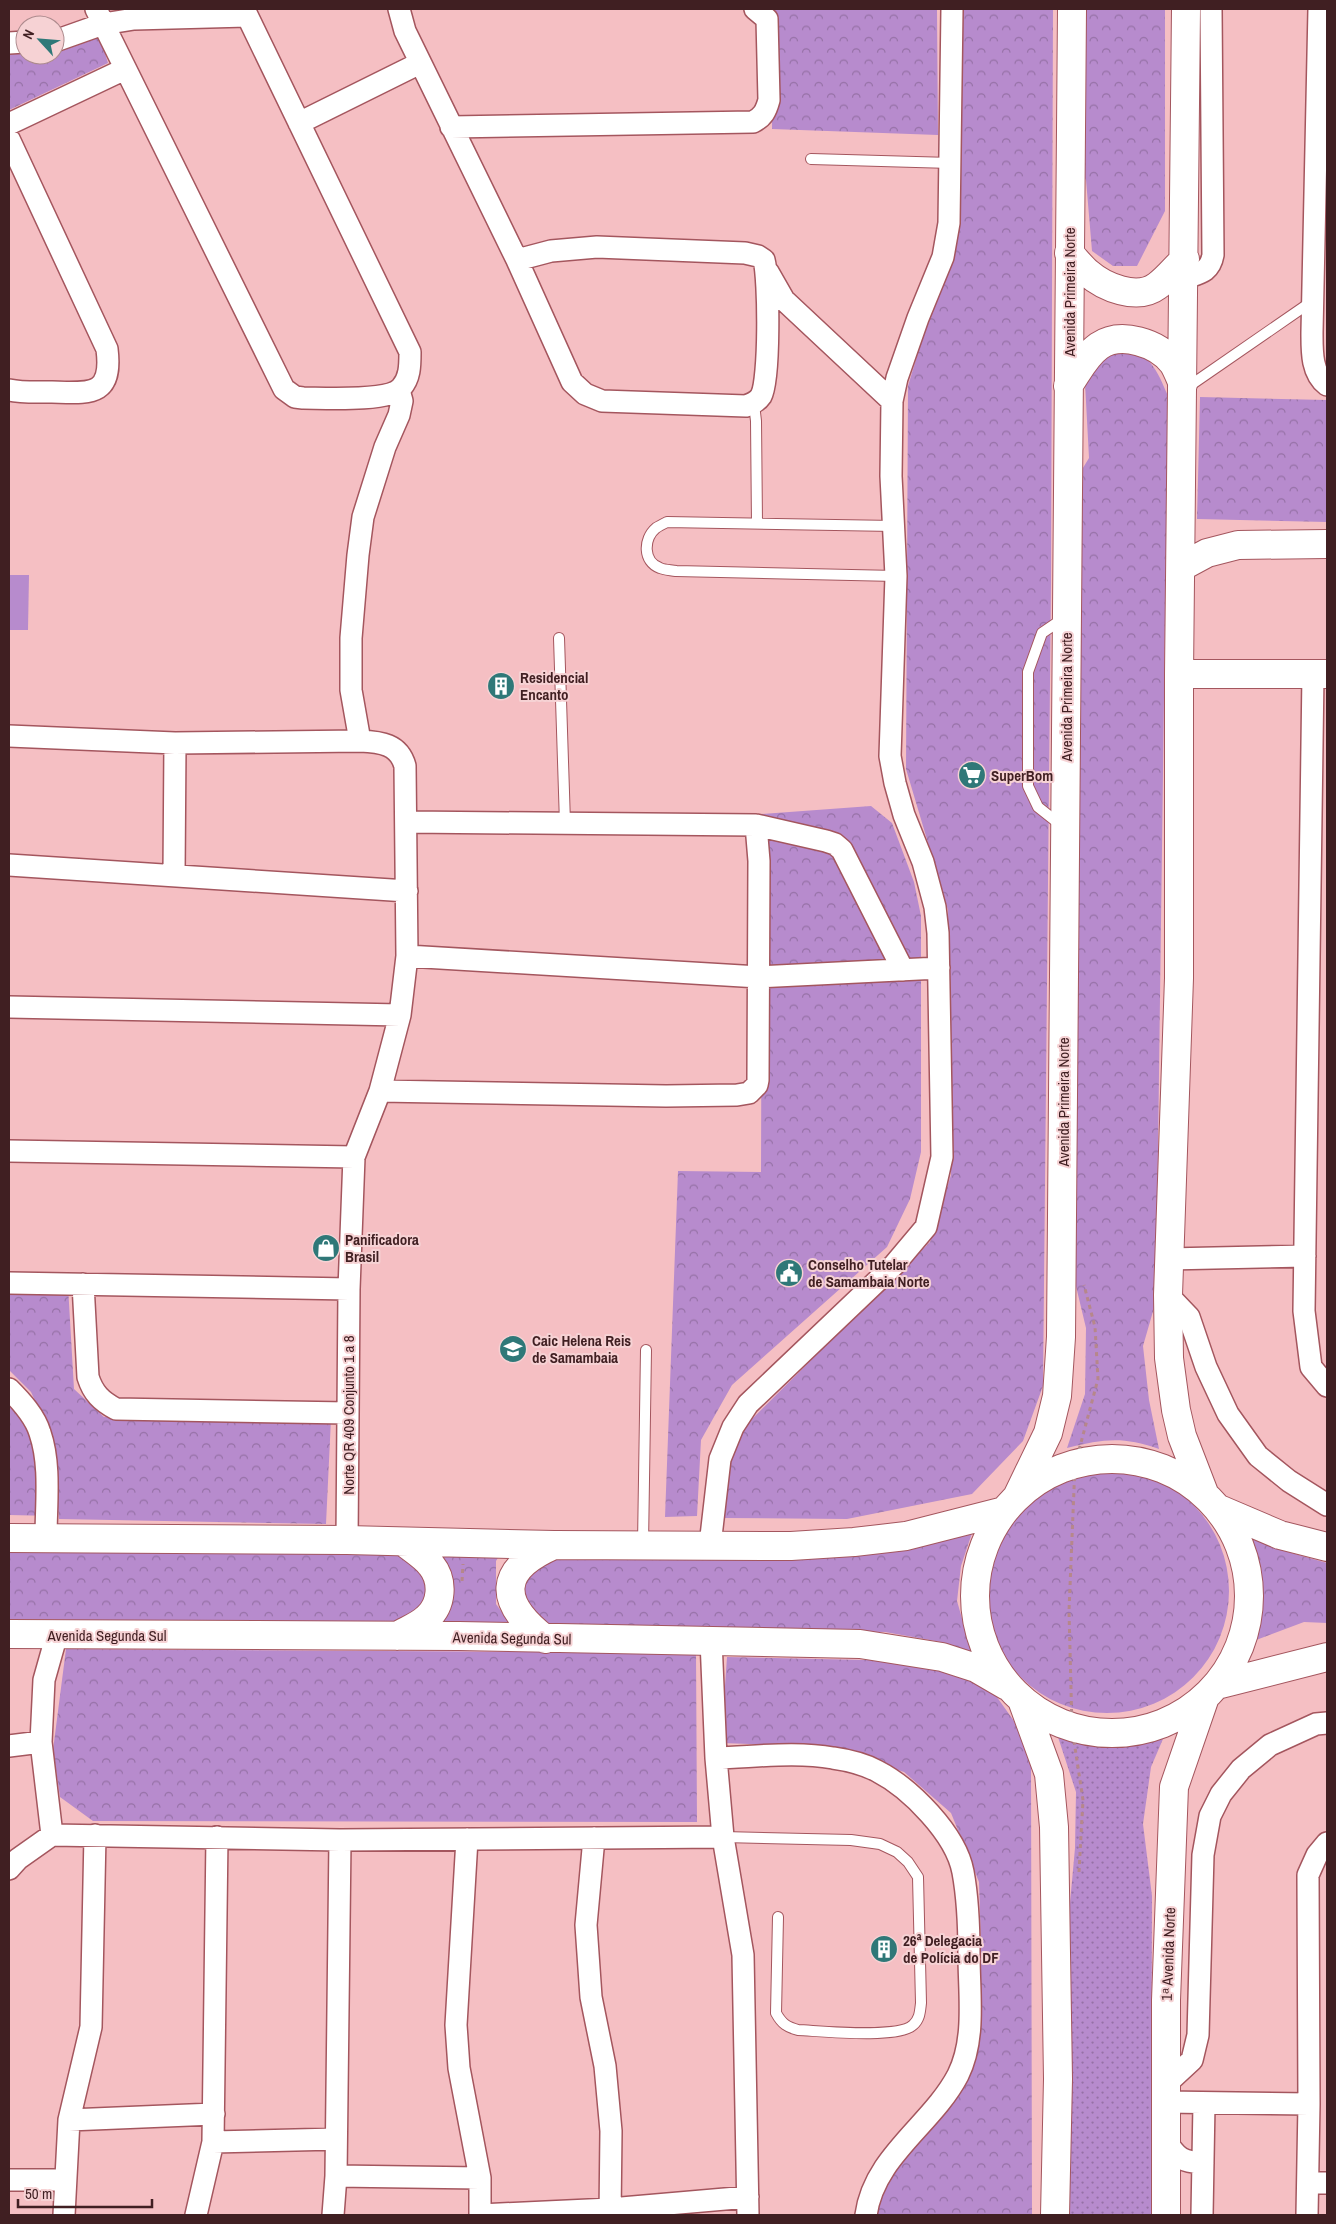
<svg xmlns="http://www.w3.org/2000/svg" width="1336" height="2224" viewBox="0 0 1336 2224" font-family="'Archivo Narrow',sans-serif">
	<defs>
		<pattern id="grass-dots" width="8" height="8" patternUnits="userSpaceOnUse" patternTransform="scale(1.25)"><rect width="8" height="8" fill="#b78bcd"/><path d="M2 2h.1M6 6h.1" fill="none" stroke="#9671a6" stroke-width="1.8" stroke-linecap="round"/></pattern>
		<pattern id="park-crowns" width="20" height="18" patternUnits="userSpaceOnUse" patternTransform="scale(1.25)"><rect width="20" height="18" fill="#b78bcd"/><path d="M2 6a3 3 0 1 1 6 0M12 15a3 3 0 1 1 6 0" fill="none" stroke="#9671a6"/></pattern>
	</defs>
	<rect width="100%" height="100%" fill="#f5bfc3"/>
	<path fill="url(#grass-dots)" d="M 1057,1734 L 1121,1745 L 1163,1739 L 1151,1767 L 1143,1824 L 1152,1896 L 1151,2215 L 1062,2215 L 1066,1947 L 1075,1848 L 1076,1792 Z"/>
	<path fill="url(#park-crowns)" d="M 773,9 L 937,9 L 938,135 L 772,129 Z
		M 961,9 L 1053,9 L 1051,582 L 1043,1386 L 1023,1441 L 972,1494 L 847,1519 L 721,1518 L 725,1464 L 741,1430 L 930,1242 L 951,1175 L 948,910 L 906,769 L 908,386 L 952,240 Z
		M 1080,9 L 1165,9 L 1165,211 L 1137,266 L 1113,266 L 1092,251 L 1086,180 L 1079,170 Z
		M 100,37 L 108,63 L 9,110 L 9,50 L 25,51 L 25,55 L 55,55 L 55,52 L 59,52 Z
		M 1120,348 C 1150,352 1157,370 1168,396 L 1156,1301 L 1143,1346 L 1149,1400 L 1159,1449 C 1122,1436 1104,1439 1067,1448 L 1085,1394 L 1086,1328 L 1074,1278 L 1075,481 L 1089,458 L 1085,383 L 1095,363 Z
		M 1200,397 L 1327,400 L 1327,522 L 1197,519 Z
		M 871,806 L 892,823 L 914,882 L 921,916 L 921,1152 L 910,1199 L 887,1247 L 732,1385 L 701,1440 L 697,1516 L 665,1517 L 678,1171 L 761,1172 L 762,837 L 733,816 Z
		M 9,1284 L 68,1286 L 74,1389 L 104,1417 L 331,1419 L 326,1524 L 59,1519 L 52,1437 L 31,1392 L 9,1370 Z
		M 9,1378 L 27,1395 L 54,1516 L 9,1515 Z
		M985 1591a122 122 0 1 1 244 0a122 122 0 1 1-244 0Z
		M 974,1527 L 961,1566 L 957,1601 L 972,1653 L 941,1642 L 885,1632 L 536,1627 L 520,1603 L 521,1564 L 538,1548 Z
		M 1247,1535 L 1288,1552 L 1327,1563 L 1327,1623 L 1304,1622 L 1243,1645 L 1248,1635 L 1260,1576 Z
		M 508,1542 L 496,1561 L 496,1604 L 513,1628 L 425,1629 L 446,1602 L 424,1543 Z
		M 396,1544 L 425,1569 L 428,1599 L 395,1625 L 9,1619 L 9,1551 Z
		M 66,1649 L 696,1653 L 697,1822 L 93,1821 L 60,1797 L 53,1750 Z
		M 727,1657 L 913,1661 L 989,1686 L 1014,1721 L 1031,1761 L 1032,2215 L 871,2215 L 871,2208 L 975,2042 L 981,1946 L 979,1882 L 951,1813 L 904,1772 L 828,1747 L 721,1743 Z"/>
	<path fill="#b78bcd" d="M 9,575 L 29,575 L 28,630 L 9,630 Z"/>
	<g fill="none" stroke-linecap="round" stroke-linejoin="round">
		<g stroke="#a4565e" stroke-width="12">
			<path id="lane" d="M 811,159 L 951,163
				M 1185,389 L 1311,302
				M 754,404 L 756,421 L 757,523
				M 894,526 L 667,522 C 663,524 659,526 656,528 C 643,539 643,562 660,568 C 664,570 671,570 676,571 L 896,576
				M 559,638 L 565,823
				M 1062,826 L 1038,807 L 1028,786 L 1028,672 L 1042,633 L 1064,618
				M 643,1544 L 646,1350
				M 723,1837 L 851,1840 L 880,1844 L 897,1852 L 908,1862 L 918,1877 L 921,2003 C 920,2011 920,2019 913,2025 C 899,2039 821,2031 798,2030 C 787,2027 782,2024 776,2013 L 778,1917"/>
		</g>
		<g stroke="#a4565e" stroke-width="24">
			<path id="street" d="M 96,9 L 284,389 L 295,397 L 303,398 C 323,398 388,402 401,388 C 410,378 410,366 410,352 L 244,9
				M 399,9 L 405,31 L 517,260 L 572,382 L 585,394 L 602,401 L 746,406 C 752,404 757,402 761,396 C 770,380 769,279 764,260 L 758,256 L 745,253 L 597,247 L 551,251 L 517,260
				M 1319,9 L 1312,332 C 1312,350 1311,373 1327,385
				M 55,41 L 103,24 L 134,19 L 247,16
				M 9,43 L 25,42
				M 299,123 L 420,63
				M 9,124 L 125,69
				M 451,127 L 753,122 C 763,117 766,111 769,100 L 767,19 L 755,9
				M 9,139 L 107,349 C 113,397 90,393 52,392 C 38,392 23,393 9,390
				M 768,272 L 784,300 L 892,401
				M 1185,278 C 1200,273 1210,272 1213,255 L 1211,9
				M 1313,674 L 1304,1311 L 1311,1367 L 1327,1386
				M 9,736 L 175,743 L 360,741 C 381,742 399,744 405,766 L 407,956 L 400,1015 L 380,1091 L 354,1157 L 349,1289 L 9,1283
				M 360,741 L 351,690 L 351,638 L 358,555 L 363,517 L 385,447 L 399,415 L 402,401 L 399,390
				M 756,825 L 826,841 L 835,844 L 842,850 L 903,970
				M 9,865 L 407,891
				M 174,875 L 175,743
				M 407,956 L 759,977 L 939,968
				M 9,1007 L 400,1015
				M 380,1091 L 666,1096 L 737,1095 L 749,1093 L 757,1085 L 758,1080 L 759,861 L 756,825 L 407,822
				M 9,1151 L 354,1157
				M 1168,1259 L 1305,1256
				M 83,1284 L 88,1377 C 93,1393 101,1401 116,1409 L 348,1413
				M 1168,1295 L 1189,1317 L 1206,1367 L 1228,1414 L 1258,1456 L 1289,1481 L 1327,1505
				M 9,1389 C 21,1401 35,1416 40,1433 C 51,1465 46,1504 46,1538
				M 347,1540 L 349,1289
				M 710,1545 L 720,1459 L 733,1427 L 748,1404 L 894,1265 L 926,1227 L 942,1157 L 938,933 L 935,907 L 923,862 L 904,815 L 895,783 L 890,756 L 896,576 L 891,476 L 892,401 L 897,378 L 918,318 L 943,257 L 949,223 L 952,9
				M 711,1640 L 716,1758 L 723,1837 L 743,1955 L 748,2215
				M 9,1746 L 41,1742
				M 716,1758 C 754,1757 796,1751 833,1758 C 847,1760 864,1764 877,1771 C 910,1788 956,1834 963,1872 C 968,1899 969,1928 969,1955 C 969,1994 976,2039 958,2075 C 932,2125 874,2156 866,2215
				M 52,1835 L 41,1742 L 44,1680 L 57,1634
				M 594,1838 L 586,1925 L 591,1997 L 605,2066 L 611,2131 L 610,2215
				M 467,1839 L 456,2025 L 459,2068 L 480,2178 L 480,2215 L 610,2209 L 748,2197
				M 9,1869 L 18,1859 L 52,1835 L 340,1840 L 723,1837
				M 1165,2085 L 1192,2060 L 1198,2035 L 1203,1855 L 1210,1816 L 1221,1794 L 1241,1769 L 1270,1745 L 1316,1724 L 1327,1723
				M 1166,2102 L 1309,2104
				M 69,2120 L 214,2114
				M 1166,2141 C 1177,2158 1182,2162 1203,2163
				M 213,2142 L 336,2139
				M 336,2176 L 480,2178
				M 9,2180 L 64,2180
				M 1308,2183 L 1327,2183
				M 64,2215 L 69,2120 L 91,2027 L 95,1835
				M 196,2215 L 213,2142 L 217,1837
				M 333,2215 L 336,2176 L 340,1840
				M 1202,2215 L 1204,2104
				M 1307,2215 L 1309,2104 L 1308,1875 L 1317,1855 L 1327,1843"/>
		</g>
		<g stroke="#a4565e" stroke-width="30">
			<path id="secondary" d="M 1186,9 L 1179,674 L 1179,978 L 1168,1295 L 1169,1358 L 1176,1410 L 1182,1436 L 1204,1493
				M 1069,253 C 1075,259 1081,267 1088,273 C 1104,287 1137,301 1157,286 C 1167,279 1176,267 1185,259
				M 1068,386 C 1078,372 1085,356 1099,346 C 1121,331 1158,343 1173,363 C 1177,369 1180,378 1183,384
				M 1181,567 L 1207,553 L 1238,545 L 1327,544
				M 1179,674 L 1327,674
				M975 1596a137 137 0 1 1 274 0a137 137 0 1 1-274 0Z
				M 1017,1497 L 1048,1433 L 1057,1396 L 1061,1337 L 1072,9
				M 1219,1509 L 1280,1535 L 1327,1547
				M 9,1538 L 347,1540 L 554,1545 L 791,1546 L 854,1542 L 906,1536 L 1004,1511
				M 9,1634 L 459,1636 L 860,1644 L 942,1657 L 976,1668 L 1007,1686
				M 397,1636 C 407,1630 419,1626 427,1618 C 442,1605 444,1581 431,1565 C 425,1557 414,1550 405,1543
				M 545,1639 C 498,1602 497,1570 554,1545
				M 1217,1685 L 1327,1657
				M 1022,1700 L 1049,1774 L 1054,1827 L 1058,2079 L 1055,2215
				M 1166,2215 L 1166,2000 L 1174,1787 L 1205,1697"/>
		</g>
		<path stroke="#b6878b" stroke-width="3" stroke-dasharray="4 4" stroke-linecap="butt" d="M 462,1581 L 463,1564
			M 1079,1872 L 1083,1800 L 1072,1728 L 1069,1611 L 1075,1465 L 1098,1379 L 1095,1327 L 1084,1285"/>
		<use href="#lane" stroke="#fff" stroke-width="10"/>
		<use href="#street" stroke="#fff" stroke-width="21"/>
		<use href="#secondary" stroke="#fff" stroke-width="28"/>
	</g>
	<defs>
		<g id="building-disc" transform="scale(1.4375)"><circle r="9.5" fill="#2f7878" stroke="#f6d2d4"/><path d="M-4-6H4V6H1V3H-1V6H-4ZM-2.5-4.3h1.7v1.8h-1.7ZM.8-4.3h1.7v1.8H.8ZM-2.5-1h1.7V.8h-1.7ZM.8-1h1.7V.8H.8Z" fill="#fff"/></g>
		<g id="supermarket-disc" transform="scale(1.4375)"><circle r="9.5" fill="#2f7878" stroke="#f6d2d4"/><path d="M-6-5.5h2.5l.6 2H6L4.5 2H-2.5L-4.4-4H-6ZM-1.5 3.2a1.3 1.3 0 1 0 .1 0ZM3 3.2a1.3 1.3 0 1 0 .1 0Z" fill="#fff"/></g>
		<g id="shop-disc" transform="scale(1.4375)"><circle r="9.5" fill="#2f7878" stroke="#f6d2d4"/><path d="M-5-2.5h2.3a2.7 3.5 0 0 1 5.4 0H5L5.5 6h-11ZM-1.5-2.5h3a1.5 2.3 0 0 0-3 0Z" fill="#fff"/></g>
		<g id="civic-disc" transform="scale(1.4375)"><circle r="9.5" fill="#2f7878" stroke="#f6d2d4"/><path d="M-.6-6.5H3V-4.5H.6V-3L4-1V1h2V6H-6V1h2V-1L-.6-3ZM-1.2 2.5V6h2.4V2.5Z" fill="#fff"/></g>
		<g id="school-disc" transform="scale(1.4375)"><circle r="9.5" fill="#2f7878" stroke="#f6d2d4"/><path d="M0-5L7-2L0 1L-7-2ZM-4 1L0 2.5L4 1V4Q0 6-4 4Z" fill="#fff"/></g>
	</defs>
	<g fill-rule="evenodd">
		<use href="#building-disc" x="501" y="686"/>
		<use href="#supermarket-disc" x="972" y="775"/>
		<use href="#shop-disc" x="326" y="1248"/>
		<use href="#civic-disc" x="789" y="1273"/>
		<use href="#school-disc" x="513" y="1349"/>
		<use href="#building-disc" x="884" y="1949"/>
	</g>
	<g text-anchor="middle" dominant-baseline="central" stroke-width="4" stroke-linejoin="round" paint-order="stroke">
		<g font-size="15" fill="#401f22" stroke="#f6d2d4">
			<text transform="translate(1069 292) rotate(-90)">Avenida Primeira Norte</text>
			<text transform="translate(1066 697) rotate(-90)">Avenida Primeira Norte</text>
			<text transform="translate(1063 1102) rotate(-90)">Avenida Primeira Norte</text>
			<text transform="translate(348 1415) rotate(-90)">Norte QR 409 Conjunto 1 a 8</text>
			<text x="107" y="1635">Avenida Segunda Sul</text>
			<text transform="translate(512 1638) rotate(1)">Avenida Segunda Sul</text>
			<text transform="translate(1168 1954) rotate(-88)">1ᵃ Avenida Norte</text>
		</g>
		<g font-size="15" font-weight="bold" fill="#401f22" stroke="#f6d2d4" text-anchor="start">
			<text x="520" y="677">Residencial<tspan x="520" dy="17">Encanto</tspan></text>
			<text x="991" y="775">SuperBom</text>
			<text x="345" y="1239">Panificadora<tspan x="345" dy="17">Brasil</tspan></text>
			<text x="808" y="1264">Conselho Tutelar<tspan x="808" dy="17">de Samambaia Norte</tspan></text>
			<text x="532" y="1340">Caic Helena Reis<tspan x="532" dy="17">de Samambaia</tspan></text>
			<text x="903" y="1940">26ª Delegacia<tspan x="903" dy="17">de Polícia do DF</tspan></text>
		</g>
	</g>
	<rect width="1336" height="2224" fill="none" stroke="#401f22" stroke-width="20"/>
	<g transform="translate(40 40) rotate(296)"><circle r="24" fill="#f6d2d4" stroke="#ad8a8d"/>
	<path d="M0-4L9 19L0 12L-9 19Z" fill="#2f7878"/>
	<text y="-8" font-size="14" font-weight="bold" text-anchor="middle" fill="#401f22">N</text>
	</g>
	<path d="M18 2199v8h134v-8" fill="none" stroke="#401f22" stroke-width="2.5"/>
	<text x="25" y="2199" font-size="15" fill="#401f22" stroke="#f6d2d4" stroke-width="4" paint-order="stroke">50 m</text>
</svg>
